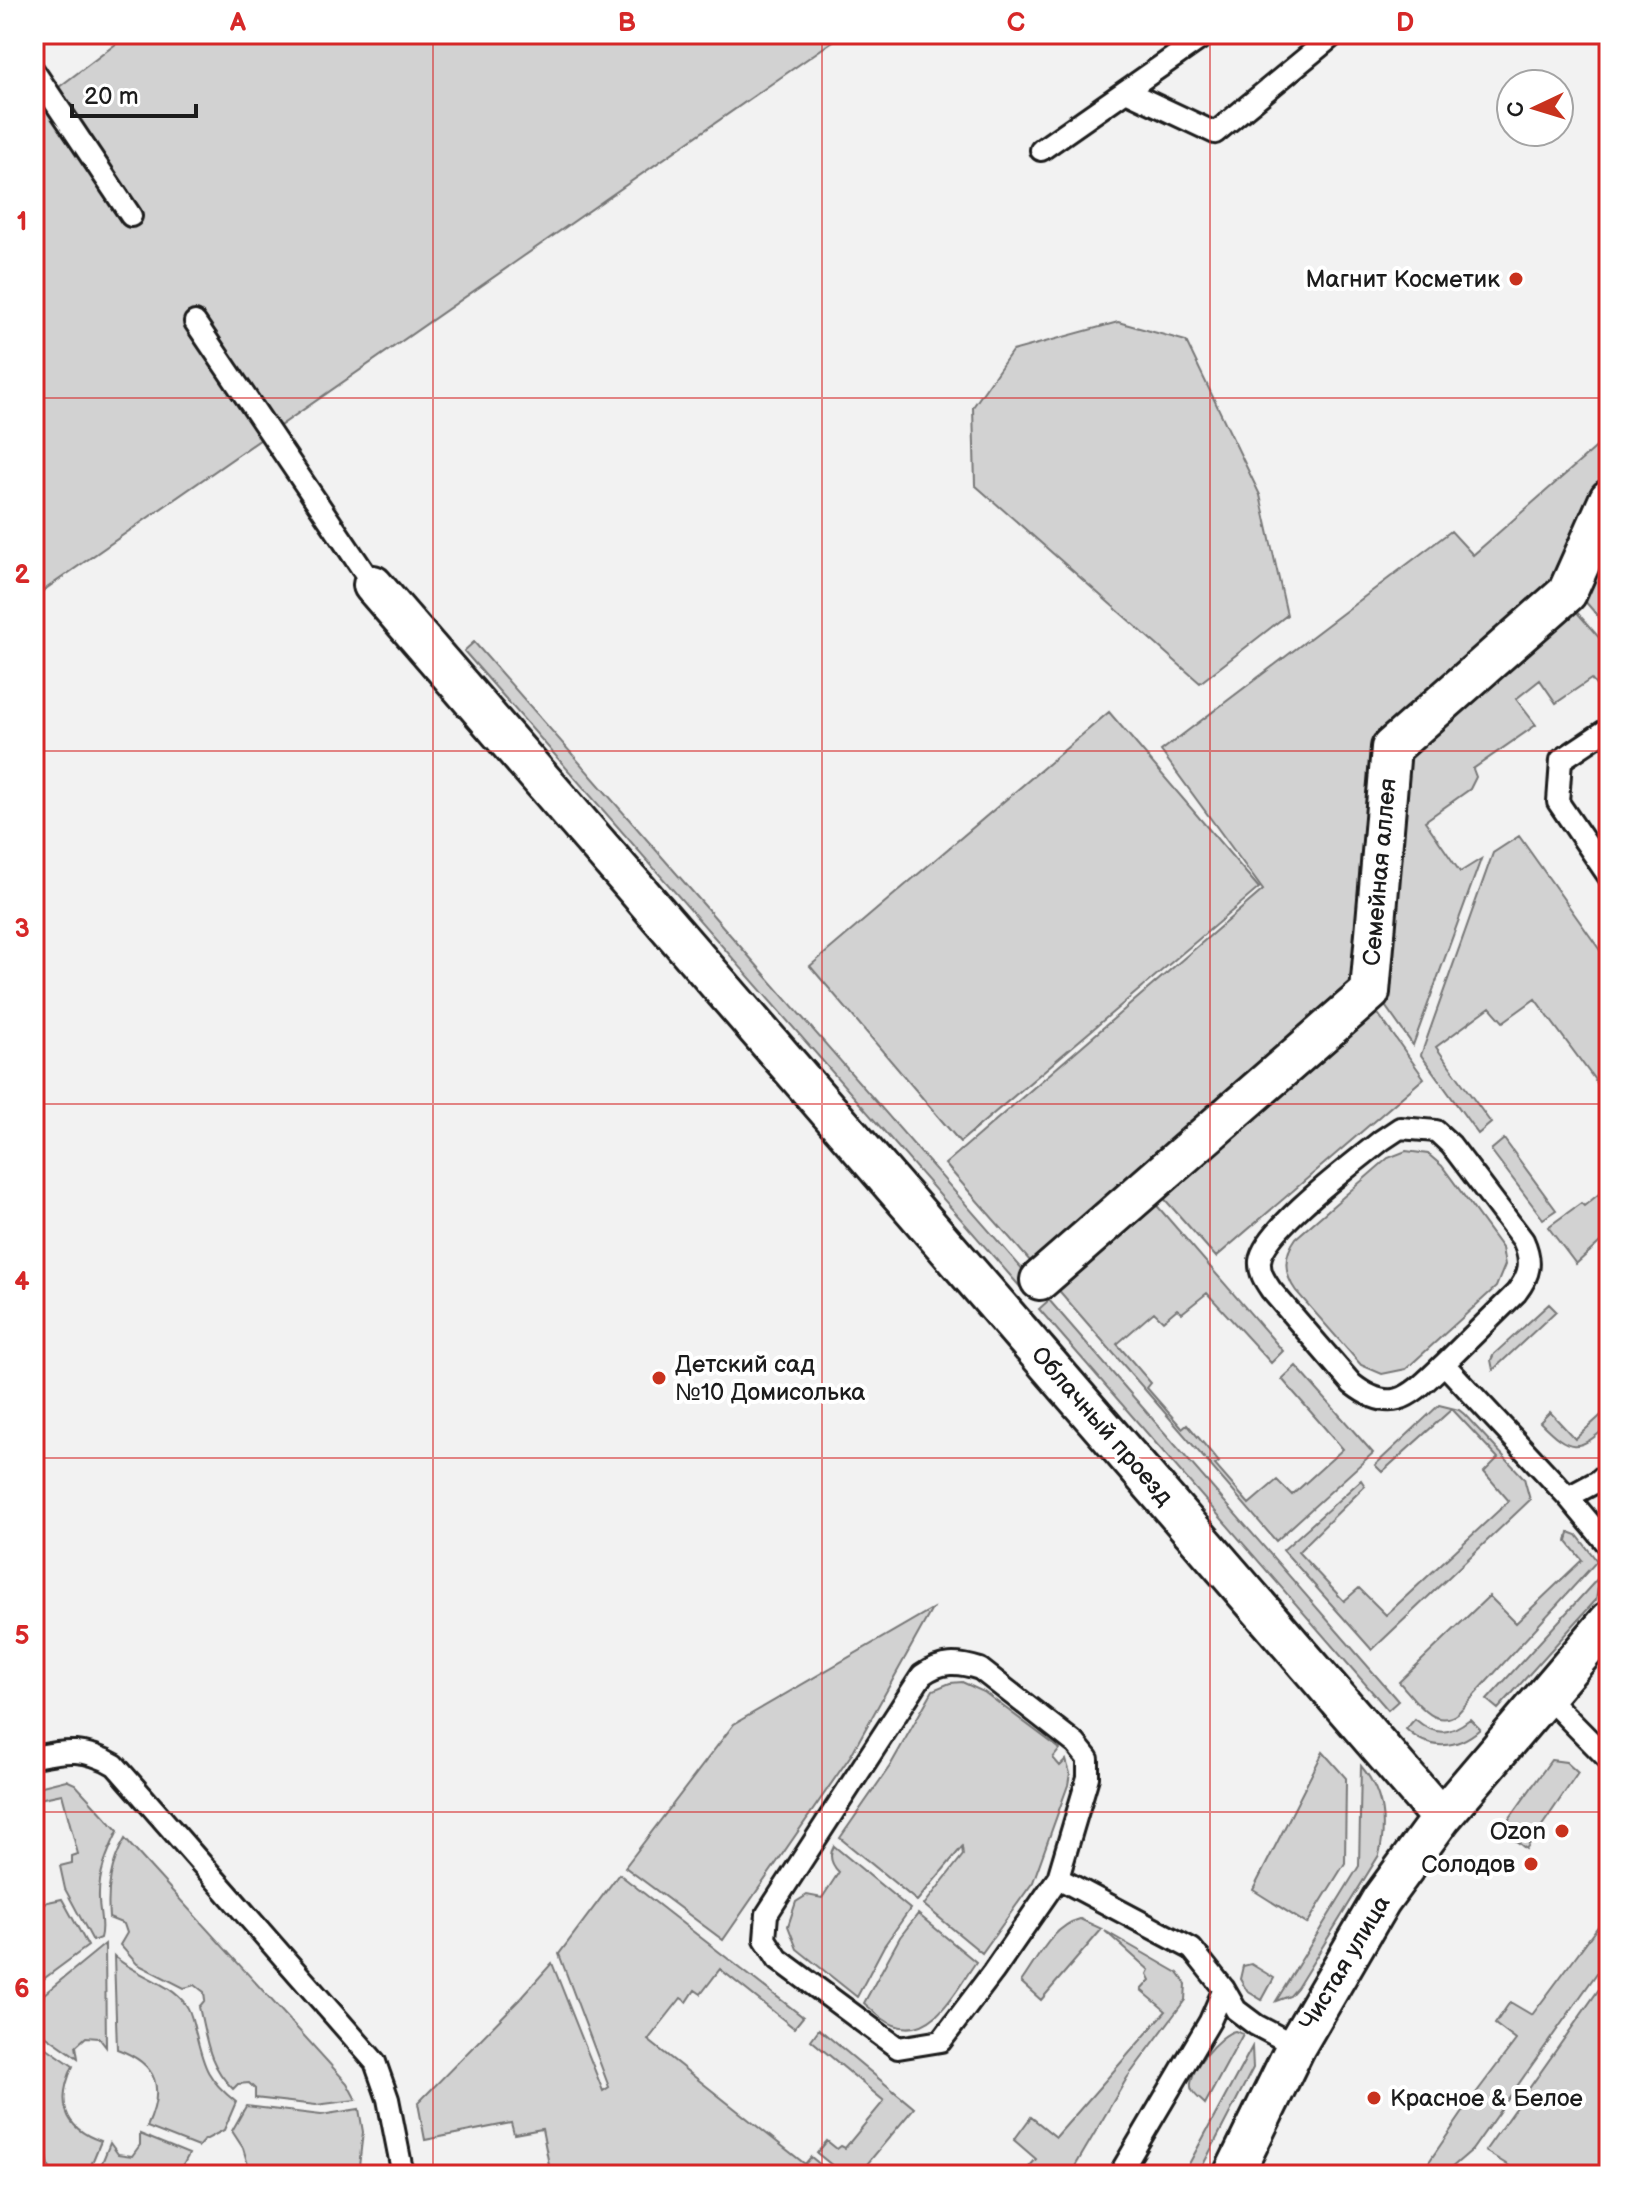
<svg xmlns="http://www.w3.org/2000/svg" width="1643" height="2209" viewBox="0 0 1643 2209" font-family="'Balsamiq Sans',sans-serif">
	<rect width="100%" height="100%" fill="#f2f2f2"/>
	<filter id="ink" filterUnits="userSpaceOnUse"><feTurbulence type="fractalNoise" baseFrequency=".0125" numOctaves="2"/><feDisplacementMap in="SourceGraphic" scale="16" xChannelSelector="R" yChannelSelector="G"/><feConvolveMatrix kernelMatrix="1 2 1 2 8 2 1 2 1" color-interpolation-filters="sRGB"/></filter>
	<g filter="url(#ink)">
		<path fill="#d2d2d2" stroke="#777" stroke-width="2" d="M 129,34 L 843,34 L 34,597 L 34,106 Z
			M 1118,322 L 1186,341 L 1260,495 L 1287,615 L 1200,683 L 975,485 L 973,407 L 1012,351 Z
			M 1609,436 L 1609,551 L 1383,745 L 1364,988 L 1038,1270 L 945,1164 L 1263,890 L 1161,751 L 1451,531 L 1473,555 Z
			M 1609,564 L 1609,629 L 1577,592 Z
			M 1568,602 L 1609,649 L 1609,698 L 1607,700 L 1591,679 L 1556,703 L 1540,680 L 1516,699 L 1536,725 L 1473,769 L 1476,777 L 1470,789 L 1425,821 L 1460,872 L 1481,859 L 1413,1045 L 1376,993 L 1395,753 Z
			M 474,642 L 1032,1280 L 1022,1289 L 464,651 Z
			M 1109,712 L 1259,888 L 960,1142 L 810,966 Z
			M 1519,836 L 1609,963 L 1609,1099 L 1535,999 L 1503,1022 L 1490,1007 L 1436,1047 L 1491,1123 L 1478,1134 L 1421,1055 L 1493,853 Z
			M 1369,1001 L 1424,1078 L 1216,1257 L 1153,1186 Z
			M 1504,1139 L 1556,1210 L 1543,1219 L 1491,1150 Z
			M 1406,1151 L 1428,1154 L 1442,1166 L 1502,1248 L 1505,1265 L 1496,1287 L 1406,1369 L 1382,1374 L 1361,1365 L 1296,1291 C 1283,1273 1283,1256 1296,1238 L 1388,1158 Z
			M 1609,1186 L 1609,1234 L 1576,1264 L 1548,1227 L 1581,1203 L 1584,1206 Z
			M 1146,1193 L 1283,1351 L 1271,1363 L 1207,1293 L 1182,1313 L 1177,1309 L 1163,1321 L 1154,1312 L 1117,1344 L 1151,1383 L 1147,1388 L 1182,1428 L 1187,1424 L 1219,1462 L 1215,1465 L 1249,1504 L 1277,1480 L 1292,1495 L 1343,1449 L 1282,1379 L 1296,1366 L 1373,1453 L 1276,1541 L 1049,1279 Z
			M 1049,1300 L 1398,1701 L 1388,1710 L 1039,1309 Z
			M 1549,1304 L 1556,1311 L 1493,1370 L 1491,1360 L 1494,1354 Z
			M 1439,1405 L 1459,1410 L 1464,1414 L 1524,1478 L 1530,1500 L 1372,1650 L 1283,1550 L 1361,1480 L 1365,1486 L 1298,1552 L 1344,1601 L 1359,1588 L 1386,1615 L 1509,1501 L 1484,1472 L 1498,1458 L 1452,1409 L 1382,1472 L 1375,1465 Z
			M 1609,1408 L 1609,1425 C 1577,1453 1570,1452 1540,1422 L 1550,1412 L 1575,1439 Z
			M 1569,1532 L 1577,1535 L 1597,1561 L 1458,1713 C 1434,1732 1414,1698 1399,1682 L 1489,1596 L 1516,1623 L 1582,1560 L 1567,1542 Z
			M 1600,1576 L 1596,1600 L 1498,1709 L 1487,1700 Z
			M 932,1609 L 851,1755 L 723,1940 L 625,1867 L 734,1724 Z
			M 962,1682 L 984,1692 L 1060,1749 L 1053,1758 L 1060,1766 L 1066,1760 L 1070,1773 L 1068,1785 L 1033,1882 L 982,1953 L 924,1905 L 963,1855 L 962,1847 L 917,1901 L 840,1838 L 890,1766 L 933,1690 L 950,1683 Z
			M 1415,1719 C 1436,1737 1449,1735 1470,1719 L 1480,1729 C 1456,1750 1429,1751 1406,1729 Z
			M 1323,1752 L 1346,1778 L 1345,1863 L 1307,1924 L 1253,1890 Z
			M 1551,1760 L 1566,1762 L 1578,1773 L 1526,1849 L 1502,1829 Z
			M 1361,1766 C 1383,1792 1387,1823 1379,1855 L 1297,1988 L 1290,1996 L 1276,2001 L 1359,1866 Z
			M 66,1780 L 75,1784 L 118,1831 C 107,1853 98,1874 99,1899 C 99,1912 104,1925 100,1938 L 93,1941 L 65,1889 L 60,1866 L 72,1863 L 72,1856 L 78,1854 L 62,1794 L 34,1800 L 34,1788 Z
			M 125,1839 L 347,2083 L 356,2100 L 316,2105 L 255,2098 L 255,2089 L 249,2083 L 238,2084 L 233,2089 C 208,2065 207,2040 199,2007 L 205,2000 L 204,1992 L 195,1985 L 184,1988 L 137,1964 L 120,1945 L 127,1933 L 124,1924 L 109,1918 C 107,1889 110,1864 125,1839 Z
			M 834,1846 L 910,1909 L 884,1946 L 857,1997 L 797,1949 L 788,1926 L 796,1902 L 807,1895 L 822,1898 L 839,1872 C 832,1865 828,1856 834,1846 Z
			M 619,1874 L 803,2017 L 794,2028 L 720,1969 L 701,1994 L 695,1990 L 687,2002 L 681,1998 L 648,2040 L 805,2164 L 811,2157 L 833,2175 L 551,2175 L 542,2129 L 514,2134 L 511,2123 L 425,2140 L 418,2103 L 519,2000 L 552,1963 L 603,2091 L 609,2087 L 559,1954 Z
			M 62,1899 L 88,1946 L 34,1986 L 34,1905 Z
			M 918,1914 L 976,1962 C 957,1988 934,2040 894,2025 C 883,2021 873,2011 864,2003 L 900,1937 Z
			M 1605,1917 L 1609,1921 L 1609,1956 L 1472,2150 L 1443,2175 L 1420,2175 L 1476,2093 L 1516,2040 L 1495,2024 L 1510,2002 L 1532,2015 Z
			M 1080,1919 L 1102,1929 L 1041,2000 L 1021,1982 C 1037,1960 1052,1926 1080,1919 Z
			M 1105,1931 L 1178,1973 L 1186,1984 L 1185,2000 L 1127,2078 L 1070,2175 L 1022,2175 L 1036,2159 L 1014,2140 L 1031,2117 L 1056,2137 L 1166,2011 L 1141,1990 L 1150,1980 L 1147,1974 L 1149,1970 Z
			M 105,1944 L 106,2047 L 99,2038 L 86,2037 L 76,2046 L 78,2058 L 38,2030 L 44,1994 Z
			M 114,1956 C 134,1975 170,1982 186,2005 C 192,2013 193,2025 196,2034 C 204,2068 208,2080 236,2102 L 224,2130 L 203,2141 L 198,2147 L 147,2127 C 165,2088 158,2064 117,2049 Z
			M 1251,1964 L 1274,1978 L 1262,2000 L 1247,1991 L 1240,1979 L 1243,1966 Z
			M 1609,1975 L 1609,2175 L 1524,2175 L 1485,2151 Z
			M 819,2029 L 914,2108 L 858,2175 L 844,2175 L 817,2153 L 827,2141 L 837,2149 L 841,2146 L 845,2148 L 884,2101 L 811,2040 Z
			M 1235,2031 L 1243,2034 L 1205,2104 C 1201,2100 1194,2095 1192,2090 C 1184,2074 1221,2033 1235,2031 Z
			M 34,2039 L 73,2066 C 57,2100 62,2128 101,2141 L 87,2175 L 51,2175 L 34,2099 Z
			M 1252,2047 L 1253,2068 L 1204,2163 L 1197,2175 L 1183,2175 Z
			M 246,2106 L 321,2115 L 359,2109 L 363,2132 L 358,2175 L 251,2175 L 243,2148 L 232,2131 Z
			M 140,2134 L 189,2154 L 178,2175 L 97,2175 L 110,2143 L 118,2154 L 132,2156 L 140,2145 Z"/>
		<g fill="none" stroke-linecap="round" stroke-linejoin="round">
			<g stroke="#1c1c1c" stroke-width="26">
				<path id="lane" d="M 34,71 L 131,216
					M 1126,91 L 1215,133 L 1335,34
					M 1041,150 L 1207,34
					M 195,322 L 373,585
					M 1609,728 L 1561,760 L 1558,802 L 1609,877
					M 1444,1364 L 1516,1293 C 1530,1275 1533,1262 1523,1240 L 1451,1145 L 1436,1131 L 1400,1128 L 1382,1140 C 1355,1162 1263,1230 1260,1261 C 1259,1273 1265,1281 1271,1290 L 1352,1384 C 1394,1417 1411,1395 1444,1364 L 1568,1497
					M 1609,1471 L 1598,1481 L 1568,1497 L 1609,1546
					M 1545,1695 L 1609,1760
					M 34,1757 C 66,1750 86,1748 115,1765 L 375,2062 L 388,2099 L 403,2175
					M 1058,1878 L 993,1972 L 941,2041 L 898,2048 L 778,1959 L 765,1939 L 767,1914 L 922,1675 C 941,1661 958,1662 980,1669 L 1076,1744 L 1088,1759 L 1088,1777 L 1058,1878 L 1192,1949 L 1224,1989 L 1236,2010 L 1256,2025 L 1296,2046
					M 1119,2175 L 1210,2021 L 1224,1989"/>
			</g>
			<g stroke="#1c1c1c" stroke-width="44">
				<path id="street" d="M 373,585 L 1441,1818
					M 1040,1280 L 1370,992 L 1391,748 L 1567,593 L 1609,499
					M 1233,2175 L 1296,2046 L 1381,1900 L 1441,1818 L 1609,1621"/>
			</g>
			<use href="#lane" stroke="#fff" stroke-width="20"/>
			<use href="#street" stroke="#fff" stroke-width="38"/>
		</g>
	</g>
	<path fill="none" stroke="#d62828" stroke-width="2" stroke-opacity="0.55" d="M 433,34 L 433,2175M 822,34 L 822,2175M 1210,34 L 1210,2175M 34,398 L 1609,398M 34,751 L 1609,751M 34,1104 L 1609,1104M 34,1458 L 1609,1458M 34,1812 L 1609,1812"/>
	<g fill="#c8321e" stroke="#fff" stroke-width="3">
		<circle cx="1516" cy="279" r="8"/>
		<circle cx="659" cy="1378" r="8"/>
		<circle cx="1562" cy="1831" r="8"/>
		<circle cx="1531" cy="1864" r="8"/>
		<circle cx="1374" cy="2098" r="8"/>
	</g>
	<g text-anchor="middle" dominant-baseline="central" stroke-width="8" stroke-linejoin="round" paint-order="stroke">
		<g font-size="24" fill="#1c1c1c" stroke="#fff" text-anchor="end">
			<text x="1500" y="279">Магнит Косметик</text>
			<text x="675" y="1364" text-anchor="start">Детский сад<tspan x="675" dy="28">№10 Домисолька</tspan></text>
			<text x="1546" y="1831">Ozon</text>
			<text x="1515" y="1864">Солодов</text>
			<text x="1390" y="2098" text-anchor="start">Красное &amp; Белое</text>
		</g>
		<g font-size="24" fill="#1c1c1c" stroke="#fff">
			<text transform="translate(1380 872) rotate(-85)">Семейная аллея</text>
			<text transform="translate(1102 1426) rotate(49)">Облачный проезд</text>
			<text transform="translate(1345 1963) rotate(-59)">Чистая улица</text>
		</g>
	</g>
	<rect width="1643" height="2209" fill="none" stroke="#fff" stroke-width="88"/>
	<g transform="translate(1535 108) rotate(266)"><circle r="38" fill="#ffffff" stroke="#a4a4a4" stroke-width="2"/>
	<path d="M0-6L14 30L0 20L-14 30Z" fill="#c8321e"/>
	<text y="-12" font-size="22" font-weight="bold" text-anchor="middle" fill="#1c1c1c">С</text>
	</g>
	<path d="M72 104v12h124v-12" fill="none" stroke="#1c1c1c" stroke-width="4"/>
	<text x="84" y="104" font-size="24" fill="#1c1c1c" stroke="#ffffff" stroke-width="6" paint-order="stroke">20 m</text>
	<rect x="44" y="44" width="1555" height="2121" fill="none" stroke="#d62828" stroke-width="3"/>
	<g font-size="26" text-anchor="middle" font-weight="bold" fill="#d62828">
		<text x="238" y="31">A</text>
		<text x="627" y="31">B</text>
		<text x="1016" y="31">C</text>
		<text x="1405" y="31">D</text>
		<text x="22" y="230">1</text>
		<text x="22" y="583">2</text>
		<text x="22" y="937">3</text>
		<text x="22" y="1290">4</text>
		<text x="22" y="1644">5</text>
		<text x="22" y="1997">6</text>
	</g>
</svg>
